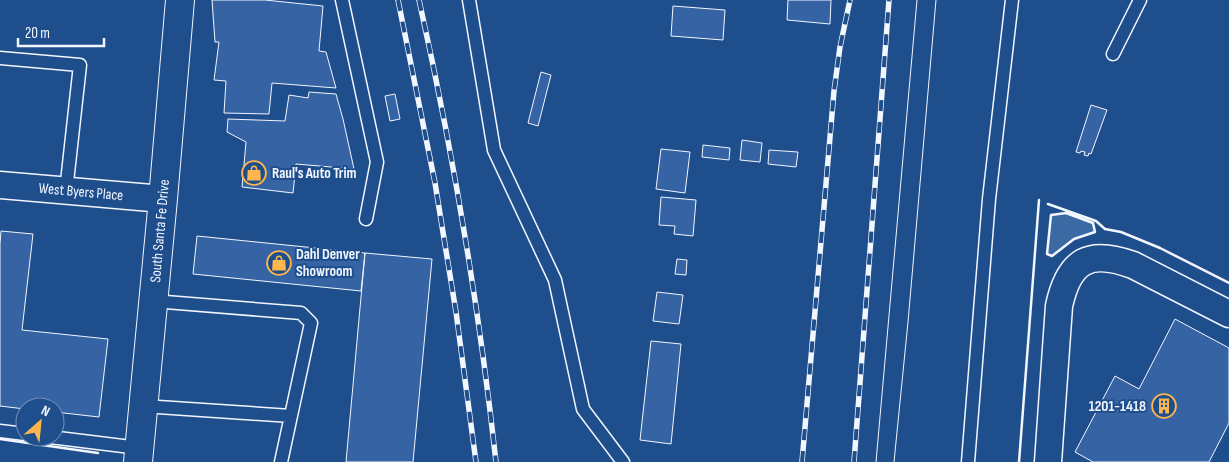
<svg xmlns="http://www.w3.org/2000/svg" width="1229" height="462" viewBox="0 0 1229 462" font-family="'Sofia Sans Condensed',sans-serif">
	<rect width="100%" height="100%" fill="#1f4e8c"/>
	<path fill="#3b69a3" stroke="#a8bbd7" d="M 1066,213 L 1093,223 L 1095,232 L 1074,239 L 1052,256 L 1047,254 L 1051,215 Z"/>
	<path fill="#3563a3" stroke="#f2f6ff" d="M 212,0 L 265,0 L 323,6 L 319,51 L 326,52 L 336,88 L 272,83 L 269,114 L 224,113 L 226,81 L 214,80 L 219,42 L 215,42 Z
		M 788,0 L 831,0 L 830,24 L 787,20 Z
		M 673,6 L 725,10 L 723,40 L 671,36 Z
		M 541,72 L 551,75 L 538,126 L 528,123 Z
		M 309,92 L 336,94 L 343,119 L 354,169 L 296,164 L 293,193 L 242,187 L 246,142 L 227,132 L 228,119 L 285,121 L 289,95 L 308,98 Z
		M 395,94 L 400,119 L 390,121 L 385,96 Z
		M 1091,105 L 1107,110 L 1091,154 L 1089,153 L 1088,156 L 1084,155 L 1085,152 L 1081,151 L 1080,153 L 1076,152 Z
		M 742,140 L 762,143 L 760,162 L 740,160 Z
		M 703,145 L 730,148 L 729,160 L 702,157 Z
		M 661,149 L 690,152 L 685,193 L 656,189 Z
		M 769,150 L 798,152 L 796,167 L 768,164 Z
		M 661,197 L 696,200 L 693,236 L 674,234 L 675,226 L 659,225 Z
		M 1,231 L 33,234 L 22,330 L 108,339 L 99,417 L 55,412 L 55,407 L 25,407 L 25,409 L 0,406 L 0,244 Z
		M 197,236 L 365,253 L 361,291 L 193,274 Z
		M 365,253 L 432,259 L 413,462 L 346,462 Z
		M 677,259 L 687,260 L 686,275 L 675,274 Z
		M 657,292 L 683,295 L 679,324 L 653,321 Z
		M 1175,319 L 1229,348 L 1229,423 L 1209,462 L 1093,462 L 1075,452 L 1115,376 L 1139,389 Z
		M 651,341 L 681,344 L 671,444 L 640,440 Z"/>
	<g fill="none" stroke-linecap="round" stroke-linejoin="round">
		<g stroke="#f2f6ff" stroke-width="15">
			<path id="service" d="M 342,0 L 377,162 L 366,219
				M 469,0 L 494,150 L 555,280 L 583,409 L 623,462
				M 1113,54 L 1140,0
				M 0,58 L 80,65 L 66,191
				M 153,301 L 301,313 L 311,323 L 281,462
				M 143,406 L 291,416
				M 0,431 L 25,434
				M 50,437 L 139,448
				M 968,462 L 989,199 L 1012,0"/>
		</g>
		<g stroke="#f2f6ff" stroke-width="29">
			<path id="minor" d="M 0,185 L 163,199
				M 1048,462 L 1059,306 C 1069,260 1089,249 1133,265 L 1229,314"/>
		</g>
		<g stroke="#f2f6ff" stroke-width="30">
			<path id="secondary" d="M 138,462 L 163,199 L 180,0"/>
		</g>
		<use href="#service" stroke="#1f4e8c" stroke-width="12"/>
		<use href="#minor" stroke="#1f4e8c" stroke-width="26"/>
		<use href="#secondary" stroke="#1f4e8c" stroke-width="28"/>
		<path stroke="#f2f6ff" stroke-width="1" d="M 876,462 L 917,0
			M 894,462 L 908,322 L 936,0"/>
		<g stroke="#f2f6ff" stroke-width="5.5">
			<path id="rail" d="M 398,0 L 435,183 L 456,312 L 476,462
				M 419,0 C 453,152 479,307 496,462
				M 802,462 L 834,91 L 840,47 L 850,0
				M 854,462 L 889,0"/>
		</g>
		<use href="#rail" stroke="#1f4e8c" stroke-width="4" stroke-dasharray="11" stroke-linecap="butt"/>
		<path stroke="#f2f6ff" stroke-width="2.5" d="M 1048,204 L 1096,221 L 1105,229 L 1121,232 L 1160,248 L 1229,283
			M 1066,213 L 1093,223 L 1095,232 L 1074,239 L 1052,256 L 1047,254 L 1051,215 Z
			M 0,439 L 98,453
			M 1019,462 L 1039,200"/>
	</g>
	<defs>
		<g id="shop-ring" transform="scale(1.25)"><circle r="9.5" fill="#1f4e8c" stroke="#ffb74d" stroke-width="1.5"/><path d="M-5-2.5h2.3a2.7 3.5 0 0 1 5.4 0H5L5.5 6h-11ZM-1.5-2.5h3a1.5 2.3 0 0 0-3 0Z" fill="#ffb74d"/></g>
		<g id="building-ring" transform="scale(1.25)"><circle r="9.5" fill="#1f4e8c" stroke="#ffb74d" stroke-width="1.5"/><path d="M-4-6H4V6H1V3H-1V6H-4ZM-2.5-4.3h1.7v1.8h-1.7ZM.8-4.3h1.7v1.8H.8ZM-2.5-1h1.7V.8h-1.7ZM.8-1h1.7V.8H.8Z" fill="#ffb74d"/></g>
	</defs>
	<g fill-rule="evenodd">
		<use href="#shop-ring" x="254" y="173"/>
		<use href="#shop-ring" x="279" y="263"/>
		<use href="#building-ring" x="1164" y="406"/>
	</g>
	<g text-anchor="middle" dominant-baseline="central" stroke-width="4" stroke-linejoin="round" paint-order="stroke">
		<g font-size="15" font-weight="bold" fill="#f2f6ff" stroke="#1f4e8c" text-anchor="start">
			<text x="272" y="173">Raul's Auto Trim</text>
			<text x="296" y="254">Dahl Denver<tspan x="296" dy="17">Showroom</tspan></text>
			<text x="1146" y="406" text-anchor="end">1201-1418</text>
		</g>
		<g font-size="15" fill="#f2f6ff" stroke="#1f4e8c">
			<text transform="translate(81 192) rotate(5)">West Byers Place</text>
			<text transform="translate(160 231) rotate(-85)">South Santa Fe Drive</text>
		</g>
	</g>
	<g transform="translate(40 422) rotate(27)"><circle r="24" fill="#1f4e8c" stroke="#7391ba"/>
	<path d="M0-4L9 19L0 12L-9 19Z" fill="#ffb74d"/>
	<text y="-8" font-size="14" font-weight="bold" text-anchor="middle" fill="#f2f6ff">N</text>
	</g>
	<path d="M18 38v8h86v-8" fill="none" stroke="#f2f6ff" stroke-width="2.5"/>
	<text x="25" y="38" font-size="15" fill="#f2f6ff" stroke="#1f4e8c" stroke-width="4" paint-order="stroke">20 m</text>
</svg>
